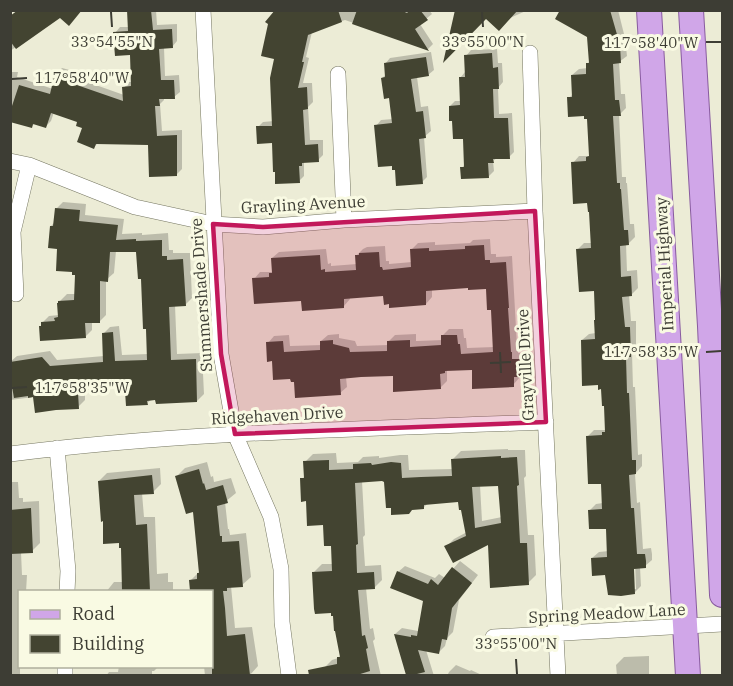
<svg xmlns="http://www.w3.org/2000/svg" width="733" height="686" viewBox="0 0 733 686" font-family="'IBM Plex Serif',serif">
	<rect width="100%" height="100%" fill="#ececd6"/>
	<path fill="#0003" fill-rule="evenodd" d="M 81,10 L 60,17 L 10,51 L 10,21 Z
		M 128,10 L 156,10 L 157,25 L 177,24 L 177,41 L 172,47 L 164,47 L 165,76 L 179,75 L 180,92 L 174,97 L 164,98 L 164,100 L 160,104 L 162,131 L 182,130 L 182,169 L 176,175 L 149,144 L 98,143 L 94,147 L 79,121 L 54,112 L 51,121 L 46,126 L 35,123 L 32,126 L 10,119 L 10,72 L 18,72 L 17,77 L 53,89 L 57,74 L 62,68 L 77,72 L 76,78 L 124,95 L 124,88 L 129,82 L 132,82 L 131,54 L 115,33 L 120,27 L 129,27 Z
		M 337,10 L 429,10 L 432,14 L 420,24 L 433,44 L 428,49 L 345,20 L 336,23 Z
		M 528,10 L 510,18 L 487,18 L 456,11 Z
		M 561,10 L 618,10 L 625,38 L 627,56 L 619,62 L 621,94 L 625,94 L 626,108 L 619,115 L 622,177 L 626,177 L 626,183 L 627,183 L 630,224 L 634,224 L 635,237 L 628,244 L 626,244 L 627,271 L 637,270 L 638,288 L 631,295 L 629,295 L 631,321 L 636,321 L 636,349 L 632,353 L 633,387 L 635,387 L 638,455 L 642,454 L 642,466 L 635,474 L 637,503 L 640,502 L 643,549 L 651,548 L 652,554 L 652,560 L 645,566 L 640,567 L 641,586 L 635,592 L 606,574 L 592,558 L 599,552 L 609,551 L 607,527 L 590,510 L 596,504 L 603,503 L 602,482 L 587,437 L 594,430 L 607,430 L 603,388 L 582,340 L 589,334 L 596,333 L 595,289 L 577,250 L 584,243 L 592,243 L 589,202 L 573,163 L 579,156 L 589,156 L 590,154 L 588,117 L 569,98 L 574,93 L 572,75 L 579,69 L 588,68 L 587,64 L 590,61 L 588,36 ZM 632,561 L 635,561 L 636,589 L 633,589 Z
		M 312,32 L 306,57 L 309,58 L 303,83 L 312,83 L 313,102 L 308,107 L 310,140 L 323,140 L 323,155 L 318,160 L 304,162 L 304,176 L 299,181 L 273,141 L 258,127 L 263,122 L 274,121 L 276,58 Z
		M 497,49 L 498,63 L 502,63 L 503,82 L 498,88 L 499,114 L 512,113 L 514,152 L 509,157 L 497,158 L 493,161 L 494,171 L 488,177 L 462,168 L 465,164 L 464,137 L 450,106 L 455,101 L 461,101 L 460,78 L 465,72 L 466,56 L 471,50 Z
		M 431,52 L 434,70 L 428,75 L 417,77 L 421,107 L 428,106 L 431,131 L 424,137 L 427,177 L 422,182 L 396,169 L 376,126 L 381,120 L 393,119 L 391,96 L 382,78 L 387,74 L 385,64 L 390,58 Z
		M 63,202 L 86,204 L 85,215 L 124,219 L 122,234 L 142,233 L 142,235 L 168,233 L 169,250 L 173,250 L 173,253 L 190,253 L 192,298 L 185,305 L 175,305 L 177,354 L 202,353 L 204,394 L 197,401 L 156,398 L 152,399 L 147,403 L 126,389 L 119,387 L 85,389 L 85,400 L 78,407 L 34,397 L 10,400 L 10,362 L 17,356 L 50,351 L 57,360 L 104,356 L 103,334 L 110,327 L 119,326 L 122,355 L 148,354 L 143,277 L 138,250 L 116,251 L 114,273 L 106,280 L 106,315 L 99,322 L 92,321 L 92,330 L 85,337 L 43,322 L 49,316 L 59,315 L 60,301 L 67,294 L 76,294 L 77,274 L 58,247 L 51,226 L 55,222 L 56,209 Z
		M 490,239 L 491,254 L 496,254 L 496,257 L 512,256 L 517,346 L 518,346 L 518,353 L 526,353 L 527,369 L 513,385 L 473,368 L 447,370 L 447,381 L 441,387 L 394,374 L 346,377 L 347,387 L 340,393 L 295,381 L 273,360 L 268,343 L 274,336 L 289,335 L 290,346 L 322,345 L 321,341 L 328,335 L 339,334 L 339,338 L 355,341 L 357,346 L 388,345 L 388,342 L 395,335 L 416,334 L 416,341 L 443,340 L 442,336 L 449,329 L 463,329 L 464,338 L 466,338 L 467,348 L 494,347 L 492,308 L 487,287 L 469,287 L 432,289 L 432,297 L 426,304 L 385,294 L 350,297 L 350,299 L 344,306 L 302,299 L 254,279 L 260,272 L 273,272 L 272,258 L 279,252 L 326,249 L 328,264 L 331,263 L 331,266 L 357,264 L 356,256 L 363,249 L 367,247 L 385,246 L 386,261 L 389,261 L 389,264 L 412,262 L 411,250 L 418,243 L 435,242 L 435,245 L 470,243 L 473,240 Z
		M 508,449 L 508,450 L 525,450 L 526,476 L 524,478 L 528,535 L 534,535 L 536,575 L 528,583 L 490,543 L 446,547 L 454,539 L 467,532 L 460,501 L 428,503 L 423,508 L 385,481 L 362,481 L 365,535 L 363,537 L 365,566 L 381,565 L 382,580 L 374,588 L 366,588 L 370,629 L 373,628 L 375,639 L 373,641 L 381,676 L 325,676 L 324,668 L 332,660 L 338,658 L 341,655 L 334,615 L 314,572 L 322,564 L 333,564 L 332,544 L 324,524 L 307,500 L 302,479 L 306,475 L 305,462 L 313,454 L 336,453 L 337,463 L 358,462 L 363,457 L 379,456 L 379,458 L 400,455 L 408,455 L 409,470 L 453,469 L 453,459 L 461,451 ZM 500,484 L 502,517 L 482,521 L 480,485 Z
		M 207,462 L 211,477 L 213,476 L 214,482 L 231,478 L 236,493 L 225,502 L 228,529 L 229,529 L 230,535 L 246,533 L 251,577 L 242,585 L 231,586 L 235,628 L 252,627 L 258,666 L 250,675 L 205,676 L 204,666 L 212,666 L 212,592 L 192,592 L 191,580 L 199,572 L 195,510 L 177,476 L 185,468 Z
		M 160,468 L 161,484 L 153,492 L 142,493 L 144,517 L 155,517 L 157,574 L 168,573 L 168,582 L 173,582 L 173,592 L 106,592 L 114,582 L 123,582 L 122,546 L 105,520 L 99,481 L 107,473 Z
		M 10,482 L 18,482 L 19,498 L 23,498 L 23,502 L 39,501 L 40,543 L 32,551 L 21,552 L 22,575 L 27,575 L 26,592 L 20,592 L 20,676 L 10,676 Z
		M 460,561 L 478,575 L 459,600 L 453,632 L 447,638 L 445,646 L 439,652 L 426,650 L 434,676 L 408,676 L 395,634 L 402,628 L 418,631 L 425,600 L 398,572 L 405,566 L 435,578 L 439,574 L 445,578 Z
		M 649,656 L 649,676 L 617,676 L 616,665 L 624,657 Z
		M 456,665 L 470,671 L 471,670 L 484,676 L 447,676 L 449,672 Z
		M 119,666 L 159,666 L 154,671 L 152,671 L 152,676 L 106,676 L 109,672 L 118,672 Z"/>
	<path fill="#434431" fill-rule="evenodd" d="M 18,10 L 82,10 L 69,26 L 60,18 L 16,49 L 10,41 L 10,16 Z
		M 127,10 L 151,10 L 153,30 L 172,29 L 173,48 L 159,49 L 161,80 L 174,80 L 175,99 L 159,99 L 160,106 L 155,106 L 157,136 L 177,135 L 177,176 L 149,177 L 148,145 L 96,144 L 94,149 L 77,142 L 82,128 L 76,126 L 77,122 L 51,113 L 46,128 L 33,124 L 32,128 L 10,122 L 10,112 L 19,85 L 50,94 L 55,73 L 73,77 L 71,83 L 123,101 L 122,87 L 131,86 L 130,55 L 115,56 L 113,32 L 128,31 Z
		M 275,10 L 338,10 L 342,22 L 308,35 L 302,62 L 304,62 L 298,88 L 307,87 L 308,109 L 303,110 L 305,145 L 318,144 L 319,162 L 302,163 L 302,166 L 299,166 L 300,183 L 275,184 L 275,172 L 273,172 L 272,143 L 257,144 L 256,126 L 272,126 L 270,78 L 274,59 L 261,56 L 268,24 L 265,22 Z
		M 357,10 L 400,10 L 407,13 L 410,10 L 420,10 L 428,20 L 415,29 L 429,51 L 352,24 Z
		M 455,10 L 518,10 L 499,31 L 486,19 L 443,63 Z
		M 560,10 L 610,10 L 620,45 L 621,63 L 613,64 L 615,100 L 619,100 L 621,116 L 613,116 L 617,183 L 620,183 L 620,189 L 621,189 L 624,230 L 628,230 L 629,245 L 620,246 L 621,277 L 631,276 L 632,296 L 622,297 L 625,327 L 630,327 L 631,357 L 626,357 L 627,393 L 629,393 L 632,460 L 636,460 L 636,474 L 629,475 L 631,508 L 634,508 L 637,554 L 645,554 L 646,561 L 646,568 L 634,569 L 635,594 L 621,596 L 608,595 L 605,575 L 592,576 L 591,558 L 607,557 L 606,529 L 589,529 L 588,510 L 602,509 L 601,484 L 588,484 L 586,436 L 602,435 L 602,432 L 605,432 L 604,406 L 602,406 L 601,389 L 598,390 L 598,385 L 582,386 L 581,340 L 595,339 L 594,320 L 595,320 L 594,291 L 579,292 L 576,249 L 591,248 L 589,212 L 588,212 L 587,203 L 573,204 L 571,162 L 586,161 L 586,157 L 589,156 L 587,119 L 584,119 L 584,116 L 568,117 L 567,97 L 572,97 L 571,75 L 586,74 L 586,63 L 589,63 L 587,37 L 555,19 Z
		M 492,53 L 493,68 L 498,67 L 499,89 L 493,89 L 494,118 L 508,118 L 510,159 L 493,159 L 494,163 L 488,163 L 489,178 L 461,179 L 460,167 L 464,167 L 463,139 L 453,139 L 452,121 L 449,121 L 449,106 L 460,105 L 459,77 L 465,77 L 464,55 Z
		M 426,57 L 429,76 L 411,79 L 416,112 L 423,111 L 426,138 L 419,139 L 423,184 L 396,186 L 395,170 L 392,170 L 392,166 L 378,167 L 374,125 L 392,123 L 389,98 L 384,99 L 381,78 L 385,77 L 384,63 Z
		M 55,208 L 80,210 L 79,221 L 118,225 L 116,240 L 136,239 L 136,241 L 162,240 L 162,256 L 167,256 L 167,260 L 183,259 L 186,306 L 169,307 L 171,360 L 196,359 L 197,402 L 156,404 L 155,400 L 147,401 L 148,405 L 126,406 L 125,391 L 118,391 L 118,388 L 83,390 L 83,393 L 78,393 L 79,409 L 56,410 L 35,413 L 33,397 L 28,398 L 28,396 L 14,398 L 10,375 L 10,362 L 42,357 L 50,366 L 103,362 L 102,333 L 113,332 L 115,361 L 147,360 L 146,329 L 143,329 L 141,279 L 138,279 L 136,252 L 110,252 L 108,282 L 100,281 L 100,323 L 85,323 L 86,338 L 40,341 L 39,326 L 41,326 L 41,322 L 55,321 L 54,318 L 58,317 L 57,303 L 58,303 L 58,301 L 74,300 L 75,275 L 72,275 L 72,272 L 56,271 L 57,249 L 48,248 L 50,226 L 53,226 Z
		M 484,245 L 485,260 L 490,260 L 490,263 L 506,262 L 509,308 L 508,308 L 511,352 L 512,352 L 512,359 L 520,359 L 521,377 L 514,377 L 514,387 L 472,389 L 472,370 L 445,371 L 445,373 L 440,374 L 441,389 L 393,392 L 393,376 L 361,377 L 340,379 L 341,395 L 295,398 L 294,382 L 291,382 L 290,379 L 273,380 L 272,361 L 267,362 L 266,342 L 283,341 L 284,352 L 320,350 L 320,341 L 333,340 L 333,344 L 349,348 L 350,352 L 387,351 L 387,341 L 410,340 L 410,347 L 441,345 L 441,335 L 457,335 L 458,344 L 460,344 L 461,354 L 493,352 L 491,310 L 487,310 L 486,289 L 468,290 L 468,288 L 426,291 L 426,305 L 389,308 L 389,304 L 384,305 L 383,296 L 344,299 L 344,308 L 302,311 L 301,301 L 254,304 L 252,278 L 269,277 L 269,273 L 272,273 L 271,258 L 320,255 L 321,270 L 325,269 L 325,272 L 356,270 L 355,255 L 359,255 L 359,253 L 379,252 L 380,267 L 382,267 L 383,270 L 411,267 L 410,249 L 429,248 L 429,251 L 465,249 L 465,246 Z
		M 501,456 L 501,458 L 517,457 L 519,485 L 517,486 L 520,543 L 527,543 L 529,585 L 490,588 L 488,545 L 453,563 L 444,546 L 466,536 L 461,510 L 459,510 L 458,502 L 424,505 L 424,509 L 412,510 L 409,514 L 391,515 L 391,508 L 386,508 L 384,482 L 382,481 L 355,483 L 358,544 L 356,545 L 357,573 L 374,572 L 375,589 L 358,590 L 362,636 L 365,635 L 368,648 L 366,649 L 370,671 L 357,675 L 309,675 L 308,670 L 337,664 L 337,657 L 340,657 L 335,631 L 334,631 L 333,616 L 331,616 L 331,613 L 315,614 L 314,609 L 312,572 L 332,571 L 331,546 L 324,546 L 323,525 L 307,526 L 306,501 L 301,502 L 300,478 L 304,478 L 303,461 L 329,460 L 329,470 L 353,469 L 353,464 L 371,463 L 372,465 L 391,462 L 401,463 L 402,478 L 421,477 L 452,476 L 451,459 ZM 498,486 L 501,523 L 475,528 L 472,487 Z
		M 199,469 L 203,484 L 204,483 L 206,490 L 223,485 L 228,503 L 217,506 L 220,536 L 222,536 L 222,542 L 239,541 L 243,587 L 227,588 L 227,591 L 223,591 L 225,608 L 227,636 L 245,634 L 250,675 L 212,675 L 212,591 L 190,591 L 189,580 L 197,579 L 197,573 L 199,573 L 193,512 L 186,514 L 175,476 Z
		M 152,475 L 154,494 L 134,495 L 136,525 L 147,524 L 150,591 L 122,591 L 121,548 L 119,548 L 119,543 L 103,544 L 103,521 L 101,522 L 98,481 Z
		M 31,508 L 33,553 L 10,554 L 10,510 Z
		M 452,567 L 472,583 L 452,608 L 447,640 L 442,639 L 439,654 L 418,650 L 425,672 L 413,675 L 406,675 L 394,634 L 411,637 L 411,635 L 417,636 L 423,601 L 390,588 L 397,571 L 428,584 L 431,579 L 438,585 Z"/>
	<g fill="none" stroke-linecap="round" stroke-linejoin="round">
		<g stroke="#757661" stroke-width="16">
			<path id="street" d="M 203,10 L 221,354 L 235,434 L 271,517 L 281,569 L 282,622 L 289,676
				M 530,53 L 535,211 L 558,676
				M 338,74 L 344,220
				M 10,161 L 29,165 L 135,207 L 213,224 L 263,227 L 344,220 L 535,211
				M 16,294 L 13,232 L 29,165
				M 57,448 L 68,571 L 67,592
				M 10,454 C 188,431 367,429 546,422
				M 493,637 L 722,624
				M 65,676 L 65,666"/>
		</g>
		<g stroke="#885b9f" stroke-width="26">
			<path id="primary" d="M 649,10 L 688,676
				M 691,10 L 710,326 L 722,595"/>
		</g>
		<use href="#street" stroke="#fff" stroke-width="15"/>
		<use href="#primary" stroke="#d0a6e8" stroke-width="24"/>
	</g>
	<path fill="#c2185b" fill-opacity="0.2" stroke="#c2185b" stroke-width="4.5" stroke-linejoin="round" d="M 535,211 L 546,422 L 235,434 L 221,354 L 213,224 L 263,227 Z"/>
	<path fill="none" stroke="#3d3d34" stroke-width="2" d="M 111,12 L 112,27M 482,12 L 483,27M 706,42 L 721,42M 12,79 L 27,78M 500,352 L 501,373M 706,352 L 721,351M 490,363 L 511,362M 12,388 L 27,387M 516,659 L 517,674"/>
	<g text-anchor="middle" dominant-baseline="central" stroke-width="6" stroke-linejoin="round" paint-order="stroke">
		<g font-size="16" fill="#3d3d34" stroke="#f9fae3">
			<text transform="translate(303 204) rotate(-3)">Grayling Avenue</text>
			<text transform="translate(664 264) rotate(-93)">Imperial Highway</text>
			<text transform="translate(201 295) rotate(-94)">Summershade Drive</text>
			<text transform="translate(525 365) rotate(-93)">Grayville Drive</text>
			<text transform="translate(277 415) rotate(-3)">Ridgehaven Drive</text>
			<text transform="translate(607 613) rotate(-3)">Spring Meadow Lane</text>
		</g>
	</g>
	<g font-size="15" text-anchor="middle" fill="#3d3d34" stroke="#f9fae3" stroke-width="6" stroke-linejoin="round" paint-order="stroke">
		<text x="112" y="47">33°54'55"N</text>
		<text x="483" y="47">33°55'00"N</text>
		<text x="651" y="48">117°58'40"W</text>
		<text x="82" y="83">117°58'40"W</text>
		<text x="651" y="357">117°58'35"W</text>
		<text x="82" y="393">117°58'35"W</text>
		<text x="516" y="649">33°55'00"N</text>
	</g>
	<rect width="733" height="686" fill="none" stroke="#3d3d34" stroke-width="24"/>
	<rect x="18" y="590" width="195" height="78" fill="#f9fae3" stroke="#aeae9d" stroke-width="1.5"/>
	<rect x="30" y="610" width="30" height="9" fill="#d0a6e8" stroke="#aeae9d" stroke-width="1.5"/>
	<text x="72" y="620" font-size="18" fill="#3d3d34">Road</text>
	<rect x="30" y="635" width="30" height="18" fill="#434431" stroke="#aeae9d" stroke-width="1.5"/>
	<text x="72" y="650" font-size="18" fill="#3d3d34">Building</text>
</svg>
